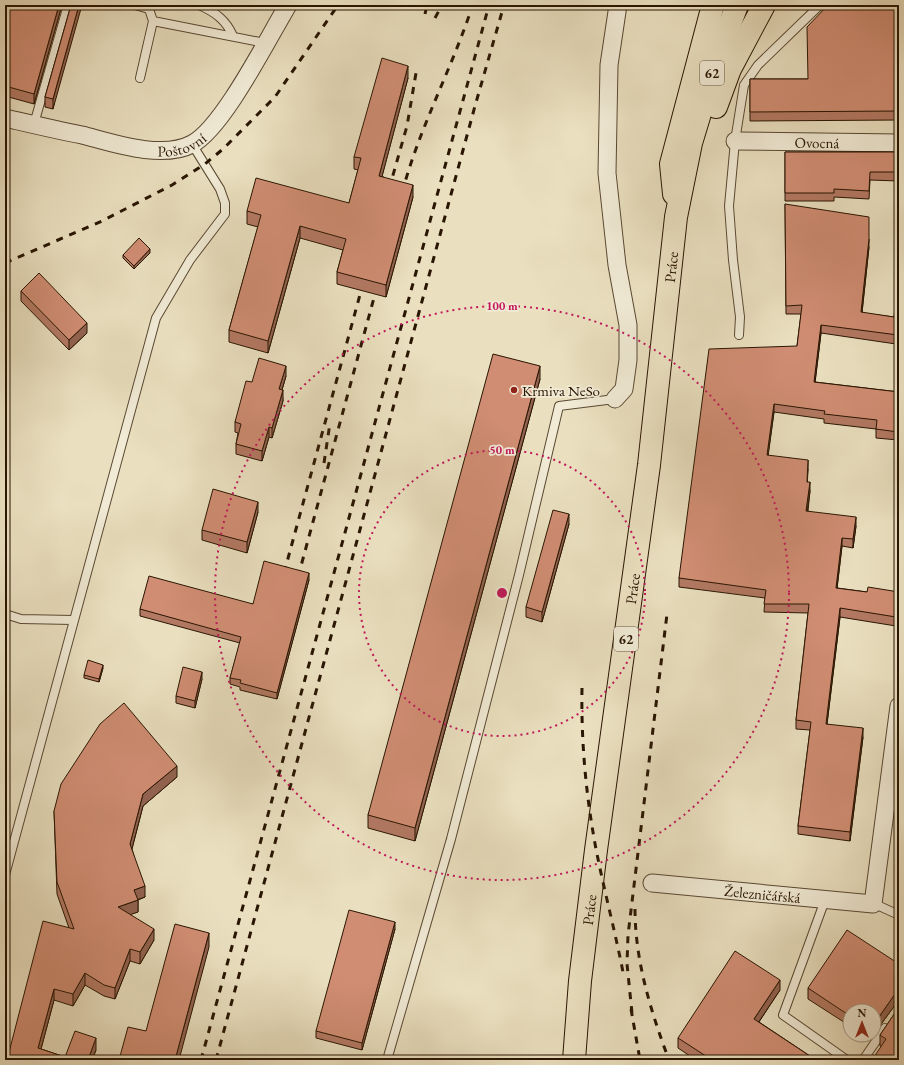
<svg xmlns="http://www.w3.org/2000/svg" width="904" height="1065" viewBox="0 0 904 1065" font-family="'EB Garamond',serif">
	<rect width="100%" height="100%" fill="#eae0c0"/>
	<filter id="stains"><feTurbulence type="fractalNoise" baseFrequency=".005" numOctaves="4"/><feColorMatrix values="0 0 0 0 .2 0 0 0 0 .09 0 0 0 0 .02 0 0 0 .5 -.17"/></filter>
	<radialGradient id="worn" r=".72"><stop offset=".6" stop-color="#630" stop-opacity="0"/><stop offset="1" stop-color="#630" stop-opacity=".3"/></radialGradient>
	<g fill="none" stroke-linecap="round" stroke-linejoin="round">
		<g stroke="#594832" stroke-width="10">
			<path id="lane" d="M 135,5 L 149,9 L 153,21
				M 199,5 C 215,12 226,20 233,36
				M 140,78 L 153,21 L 265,43
				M 34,124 L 68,5
				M 739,335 L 740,317 L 733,260 L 729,206 L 735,141 L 744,85 L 758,65 L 820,5
				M 5,614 L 21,619 L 73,620
				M 5,875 L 156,318 L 190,260 L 225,214 L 225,203 L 220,189 L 192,144
				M 825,900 L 783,1015 L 847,1060
				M 877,905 L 899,915
				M 387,1060 L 451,839 L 519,575 L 559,406 L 615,399
				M 863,1060 L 885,1028"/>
		</g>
		<g stroke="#594832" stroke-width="19">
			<g id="street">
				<path id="s1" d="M 5,118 C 31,124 56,130 82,135 C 113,143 162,160 192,144 C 223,128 268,38 288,5"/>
				<path id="s2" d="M 735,141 L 899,143"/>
				<path d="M 615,399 L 624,389 L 628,360 L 628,325 L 617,265 L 607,173 L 609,65 L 618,5"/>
				<path id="s3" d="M 652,883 L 873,904 L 899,706"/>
			</g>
		</g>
		<g stroke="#291502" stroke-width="24">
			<g id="primary">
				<path d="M 716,107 L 730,69 L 764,5"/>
				<path d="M 674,194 L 671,164 L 713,5"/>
				<path id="s4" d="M 574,1060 L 580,981 L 596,850 L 649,465 L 676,217 L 691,143 L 714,67 L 737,5"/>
			</g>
		</g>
		<use href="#lane" stroke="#f1ebd6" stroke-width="8"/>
		<use href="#street" stroke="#f1ebd6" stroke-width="17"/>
		<use href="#primary" stroke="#eae0c0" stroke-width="22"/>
		<path stroke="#291502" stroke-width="3" stroke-dasharray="7 7" stroke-linecap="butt" d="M 425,14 L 427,5
			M 435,18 L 442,5
			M 389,189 L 407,126 L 416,73
			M 402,193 C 418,132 448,76 469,16
			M 5,263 L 102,221 L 172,185 L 205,164 L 223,149 L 275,97 L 338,5
			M 324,463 L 330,423
			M 284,573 L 364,280
			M 298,577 L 378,283
			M 582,688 C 581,742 586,796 596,849 C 604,890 615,931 623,972
			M 635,909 C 635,961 651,1012 669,1060
			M 631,1009 L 640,1060
			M 632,1013 L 627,964 L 628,935 L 667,614
			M 201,1060 L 489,5
			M 216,1060 L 475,106 L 504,5"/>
	</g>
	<path fill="#b37963" stroke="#291502" d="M 5,5 L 62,5 L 34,104 L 5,96 Z
		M 71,5 L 53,109 L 45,107 L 45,97 Z
		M 899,5 L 899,120 L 750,121 L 750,79 L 808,79 Z
		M 408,78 L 382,176 L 413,197 L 386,297 L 337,284 L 337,272 L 343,250 L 300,238 L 268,353 L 229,342 L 229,330 L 258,227 L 247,224 L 247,211 L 349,203 L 358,170 L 354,169 L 354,157 Z
		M 785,152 L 899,152 L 899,181 L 870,180 L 869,199 L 834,197 L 834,201 L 785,201 Z
		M 785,204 L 869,247 L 862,313 L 894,317 L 899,298 L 899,370 L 897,370 L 898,354 L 896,353 L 896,344 L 821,333 L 815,382 L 899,392 L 899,432 L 898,440 L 876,438 L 876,429 L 824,423 L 824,419 L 774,412 L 768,455 L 808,469 L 807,482 L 810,491 L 808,511 L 856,526 L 853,548 L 842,546 L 837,588 L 867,592 L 899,592 L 899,603 L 896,626 L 840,617 L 827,724 L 863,737 L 850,841 L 798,834 L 798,826 L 810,730 L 796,729 L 796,720 L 808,613 L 764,612 L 765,598 L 679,587 L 679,578 L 797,346 L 801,314 L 786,314 Z
		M 150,253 L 134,269 L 123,258 L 123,255 Z
		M 21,291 L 87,333 L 69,350 L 21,301 Z
		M 286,376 L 282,390 L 283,401 L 272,438 L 269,437 L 262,461 L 236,454 L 236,444 L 238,433 L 235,432 L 235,422 L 252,382 Z
		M 540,379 L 415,841 L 368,828 L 368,815 Z
		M 258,512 L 247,553 L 202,540 L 202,530 Z
		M 569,524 L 542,622 L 526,617 L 526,607 Z
		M 309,580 L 277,699 L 240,690 L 240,687 L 230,684 L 230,678 L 240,643 L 140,616 L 140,609 L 253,604 Z
		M 103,668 L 99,682 L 84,678 L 84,675 Z
		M 202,679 L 195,708 L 176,703 L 176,696 Z
		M 177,777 L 143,806 L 132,849 L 145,897 L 138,900 L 138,912 L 130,914 L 154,940 L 140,964 L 130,961 L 115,999 L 104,996 L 85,985 L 73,1006 L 54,1000 L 41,1049 L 65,1057 L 96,1050 L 92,1060 L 7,1060 L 69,928 L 57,894 L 54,811 Z
		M 395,929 L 362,1050 L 316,1038 L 316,1031 Z
		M 808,988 L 895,1005 L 874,1034 L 874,1011 L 850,1011 L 850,1026 L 808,999 Z
		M 780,990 L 759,1022 L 816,1060 L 696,1060 L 678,1048 L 678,1038 Z
		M 899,1007 L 899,1060 L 880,1046 L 880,1035 Z
		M 863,1035 L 874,1035 L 870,1040 Z"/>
	<path fill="#926350" stroke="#291502" d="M 59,5 L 62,5 L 34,104 L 34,94 Z
		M 79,5 L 82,5 L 53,109 L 53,99 Z
		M 408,66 L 408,78 L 379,188 L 379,176 Z
		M 413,185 L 413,197 L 386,297 L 386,285 Z
		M 300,226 L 300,238 L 268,353 L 268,341 Z
		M 869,239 L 869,247 L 861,321 L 861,312 Z
		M 150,249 L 150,253 L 134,269 L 134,266 Z
		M 87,323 L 87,333 L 69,350 L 69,340 Z
		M 821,325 L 821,333 L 814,391 L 814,382 Z
		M 286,366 L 286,376 L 279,400 L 279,389 Z
		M 540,366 L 540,379 L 415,841 L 415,828 Z
		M 283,390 L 283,401 L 272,438 L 272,428 Z
		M 774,404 L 774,412 L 767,464 L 767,455 Z
		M 899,423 L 899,432 L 898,440 L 898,432 Z
		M 269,427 L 269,437 L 262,461 L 262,451 Z
		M 808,460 L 808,469 L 807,490 L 807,482 Z
		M 810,482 L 810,491 L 806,520 L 806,511 Z
		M 258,502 L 258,512 L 247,553 L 247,542 Z
		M 569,514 L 569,524 L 542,622 L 542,612 Z
		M 856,517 L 856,526 L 853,548 L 853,539 Z
		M 842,538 L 842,546 L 836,597 L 836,588 Z
		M 309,573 L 309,580 L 277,699 L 277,693 Z
		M 899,595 L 899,603 L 896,626 L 896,617 Z
		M 840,608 L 840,617 L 826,732 L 826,724 Z
		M 103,665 L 103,668 L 99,682 L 99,679 Z
		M 202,672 L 202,679 L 195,708 L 195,701 Z
		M 863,728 L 863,737 L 850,841 L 850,832 Z
		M 177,766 L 177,777 L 143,806 L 130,856 L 130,844 L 143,794 Z
		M 145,886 L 145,897 L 134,901 L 134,890 Z
		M 138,900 L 138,912 L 118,919 L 118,907 Z
		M 395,922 L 395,929 L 362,1050 L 362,1043 Z
		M 154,929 L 154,940 L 140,964 L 140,952 Z
		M 209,933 L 209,947 L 179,1060 L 175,1060 Z
		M 130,949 L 130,961 L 115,999 L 115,988 Z
		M 85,973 L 85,985 L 73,1006 L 73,994 Z
		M 780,980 L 780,990 L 754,1029 L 754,1019 Z
		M 54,989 L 54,1000 L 38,1060 L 38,1048 Z
		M 899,992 L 899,1003 L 895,1005 L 874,1034 L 874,1024 L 895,994 Z
		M 870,1035 L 874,1035 L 870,1040 Z
		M 96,1038 L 96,1050 L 92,1060 L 88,1060 Z"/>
	<path fill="#d08d73" stroke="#291502" d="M 5,5 L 59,5 L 34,94 L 5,86 Z
		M 71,5 L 79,5 L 53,99 L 45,97 Z
		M 828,5 L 899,5 L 899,111 L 750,112 L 750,79 L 808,79 L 807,27 Z
		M 382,58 L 408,66 L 379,176 L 413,185 L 386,285 L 337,272 L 346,239 L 300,226 L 268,341 L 229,330 L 261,215 L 247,211 L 256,178 L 349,203 L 361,158 L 354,157 Z
		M 785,152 L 899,152 L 899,172 L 870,172 L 869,191 L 834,189 L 834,193 L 785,193 Z
		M 785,204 L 869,217 L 869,239 L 861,312 L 894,317 L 896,297 L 899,298 L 899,345 L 896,344 L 898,335 L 821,325 L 814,382 L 899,392 L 899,423 L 898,432 L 876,429 L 877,420 L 824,414 L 825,411 L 774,404 L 767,455 L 808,460 L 807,482 L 810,482 L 806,511 L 856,517 L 853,539 L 842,538 L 836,588 L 867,592 L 868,587 L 899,592 L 896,617 L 840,608 L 826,724 L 863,728 L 850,832 L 798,826 L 811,722 L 796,720 L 809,604 L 764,604 L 766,590 L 679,578 L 709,349 L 797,346 L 802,305 L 786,306 Z
		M 139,238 L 150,249 L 134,266 L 123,255 Z
		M 39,273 L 87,323 L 69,340 L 21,291 Z
		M 899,346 L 899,361 L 897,361 Z
		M 493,354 L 540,366 L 415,828 L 368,815 Z
		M 259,358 L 286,366 L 279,389 L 283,390 L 272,428 L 269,427 L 262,451 L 236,444 L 241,424 L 235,422 L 246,381 L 252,382 Z
		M 213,489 L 258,502 L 247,542 L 202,530 Z
		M 553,510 L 569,514 L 542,612 L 526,607 Z
		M 264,561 L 309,573 L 277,693 L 240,683 L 241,680 L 230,678 L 241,637 L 140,609 L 149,576 L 253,604 Z
		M 88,660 L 103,665 L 99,679 L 84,675 Z
		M 183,667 L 202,672 L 195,701 L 176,696 Z
		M 124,703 L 177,766 L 143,794 L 130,844 L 145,886 L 134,890 L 138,900 L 118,907 L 154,929 L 140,952 L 130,949 L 115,988 L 104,985 L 85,973 L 73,994 L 54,989 L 38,1048 L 65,1057 L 75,1031 L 96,1038 L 88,1060 L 7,1060 L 43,921 L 74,929 L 57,882 L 54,811 L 61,784 L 100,724 Z
		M 349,910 L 395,922 L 362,1043 L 316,1031 Z
		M 175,924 L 209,933 L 175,1060 L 119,1060 L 128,1027 L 146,1031 Z
		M 847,930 L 899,964 L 899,992 L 895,994 L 874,1024 L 874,1011 L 850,1011 L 850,1016 L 808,988 Z
		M 735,951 L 780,980 L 754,1019 L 816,1060 L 712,1060 L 678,1038 Z
		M 899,1007 L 899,1060 L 872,1060 L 886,1039 L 880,1035 Z"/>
	<g fill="none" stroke="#c2185b" stroke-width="2" stroke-dasharray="2 4">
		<circle cx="502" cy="593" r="143"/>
		<circle cx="502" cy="593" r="287"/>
	</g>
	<circle fill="#8f2418" stroke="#f1ebd6" stroke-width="1.5" cx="514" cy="390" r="4"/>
	<g text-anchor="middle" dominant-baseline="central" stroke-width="3.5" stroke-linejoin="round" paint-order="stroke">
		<g fill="#f1ebd6" stroke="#655542" stroke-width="1">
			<rect x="700" y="61" width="24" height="24" rx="3"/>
			<rect x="614" y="627" width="24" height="24" rx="3"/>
		</g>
		<g font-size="14" font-weight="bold" fill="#291502">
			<text x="712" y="73">62</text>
			<text x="626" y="639">62</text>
		</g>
		<g font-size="15" fill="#291502" stroke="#f1ebd6">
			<text stroke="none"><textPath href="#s1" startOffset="181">Poštovní</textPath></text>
			<text stroke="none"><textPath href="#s2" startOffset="82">Ovocná</textPath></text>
			<text stroke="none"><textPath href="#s4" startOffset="799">Práce</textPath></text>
			<text stroke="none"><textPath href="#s4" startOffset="475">Práce</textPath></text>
			<text stroke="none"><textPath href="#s3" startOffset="111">Železničářská</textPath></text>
			<text stroke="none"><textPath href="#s4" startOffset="151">Práce</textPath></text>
		</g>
		<g font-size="15" fill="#291502" stroke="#f1ebd6" text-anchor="start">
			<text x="522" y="390">Krmiva NeSo</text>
		</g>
	</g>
	<circle cx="502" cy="593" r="6" fill="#c2185b" stroke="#f1ebd6" stroke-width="2"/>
	<g font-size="12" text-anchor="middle" font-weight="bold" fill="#c2185b" stroke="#f1ebd6" stroke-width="3.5" stroke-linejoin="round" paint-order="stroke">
		<text x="502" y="310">100 m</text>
		<text x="502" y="454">50 m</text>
	</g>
	<rect width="904" height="1065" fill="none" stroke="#eae0c0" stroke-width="20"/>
	<rect x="6" y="6" width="892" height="1053" fill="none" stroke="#291502" stroke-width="2"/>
	<rect x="10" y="10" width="884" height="1045" fill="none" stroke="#291502"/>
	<g transform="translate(862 1023)"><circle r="19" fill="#f1ebd6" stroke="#a19581"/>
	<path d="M0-3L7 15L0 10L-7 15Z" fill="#8f2418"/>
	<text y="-6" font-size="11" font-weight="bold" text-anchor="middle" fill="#291502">N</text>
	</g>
	<rect width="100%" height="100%" filter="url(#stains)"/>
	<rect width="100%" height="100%" fill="url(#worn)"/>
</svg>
